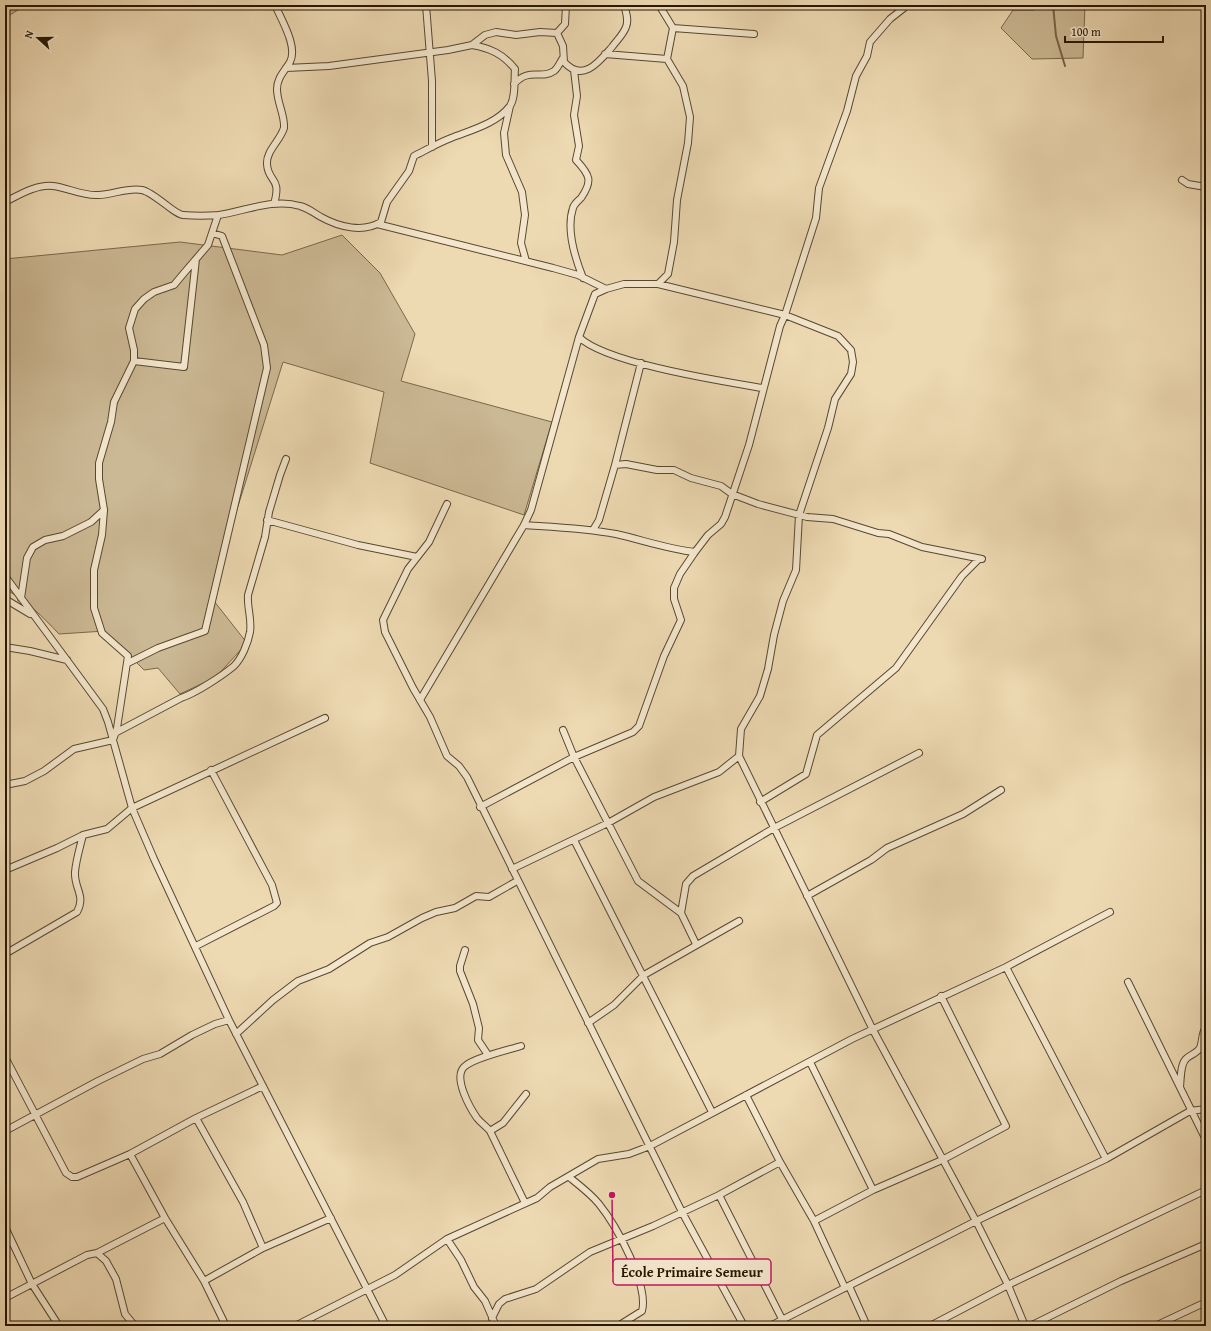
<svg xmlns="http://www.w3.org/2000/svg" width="1211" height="1331" viewBox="0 0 1211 1331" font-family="'Gentium Book Plus',serif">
	<rect width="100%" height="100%" fill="#edd9b2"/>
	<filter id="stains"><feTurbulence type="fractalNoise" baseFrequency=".005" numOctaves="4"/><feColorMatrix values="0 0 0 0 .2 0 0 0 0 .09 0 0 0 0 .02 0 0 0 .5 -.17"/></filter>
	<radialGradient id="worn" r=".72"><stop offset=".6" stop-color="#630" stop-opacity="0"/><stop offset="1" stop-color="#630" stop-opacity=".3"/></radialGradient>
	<path fill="#cbb894" stroke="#79684a" d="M 5,5 L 26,5 L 5,18 Z
		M 1034,5 L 1085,5 L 1083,58 L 1032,59 L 1001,28 L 1013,10 L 1034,10 Z
		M 342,235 L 380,273 L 415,334 L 401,381 L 552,422 L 524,515 L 370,463 L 384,392 L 283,362 L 210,596 L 247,643 L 216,677 L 180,694 L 158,668 L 144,670 L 105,631 L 59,634 C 42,616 27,601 5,589 L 5,259 L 180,242 L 282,255 Z"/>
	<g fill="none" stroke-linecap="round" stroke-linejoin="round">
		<path stroke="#766447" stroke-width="2" d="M 1053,5 L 1056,36 L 1065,66"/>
		<g stroke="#58482d" stroke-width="8">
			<path id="street" d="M 426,5 L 432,81 L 432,147
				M 673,28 L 754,34
				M 557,33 L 563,46 L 564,62 C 583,83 599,62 612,47 C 617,40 623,35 626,27 C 629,20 626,12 624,5
				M 557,33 L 565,24 L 566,5
				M 605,54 L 667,59
				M 286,68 L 329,66 L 448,50 L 472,45 L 485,35 L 496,32 L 516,35 L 540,32 L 557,33
				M 574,70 L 577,96 L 574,115 L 579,146 L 576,160 C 590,175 593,181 581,198 C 578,201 574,204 573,208 C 566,229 575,258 583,278
				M 514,84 C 529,67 541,80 554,71 C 558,68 560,62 563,58
				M 510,106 L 504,133 L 506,155 L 522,192 L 525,215 L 521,243 L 526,261
				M 1182,180 L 1188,184 L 1206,187
				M 5,202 C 19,195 37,184 53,186 C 69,188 82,196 98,195 C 112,195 128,187 142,190 C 155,193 175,215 183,215 C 194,216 207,216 219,215 C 245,211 274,198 300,206 C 308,208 314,213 321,217 C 339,227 363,233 381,222 L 387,202 L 409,171 L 414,156 C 426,150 438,143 451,138 C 471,130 496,124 510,106 C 516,97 514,79 515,69 C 503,54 490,48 472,45
				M 274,204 C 282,176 268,183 267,164 C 266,151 280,141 284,128 C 285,115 277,103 277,89 C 277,78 284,72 290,62 C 298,47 282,21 275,5
				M 377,224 L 553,268 L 578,275 L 606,289
				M 658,284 L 668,274 L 674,242 L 677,200 L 688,143 L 690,117 L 683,86 L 667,59 L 673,28 L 659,5
				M 579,337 C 605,363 721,381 762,388
				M 134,361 L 184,367 L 196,259
				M 615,465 L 641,363
				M 447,504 L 429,542 L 408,569 L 383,620 L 385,632 L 413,688 L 430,717 L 447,756 L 459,766 L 467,777 L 682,1212 L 744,1326
				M 267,520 L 358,545 L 417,557
				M 524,525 C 555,527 585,528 616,534 C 643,540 667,549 695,552
				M 593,530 L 599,520 L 615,465 L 626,464 L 657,470 L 674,470 L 691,478 L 721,486 L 732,494 L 758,504 L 807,517 L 833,519 L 878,533 L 889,534 L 922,547 L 982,559
				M 5,576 L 103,709 L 108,722 L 132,808 L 154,859 L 229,1020 L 386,1326
				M 21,598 L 27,558 L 33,547 L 45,540 L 63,536 L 91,522 L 104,510
				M 5,599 L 30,614
				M 5,647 L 30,651 L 67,660
				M 128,663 L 158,648 L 205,631 L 267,368 L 264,345 L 222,236 L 212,233
				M 420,700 L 524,525 L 531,510 L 579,337 L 595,294 L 606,289 L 624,284 L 658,284 L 785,315 L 838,336 L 851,350 L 853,362 L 851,374 L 835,399 L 828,428 L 799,515 L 796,570 L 783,601 L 774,635 L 768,669 L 760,696 L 741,729 L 739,756 L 873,1030 L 976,1221 L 1008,1285 L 1025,1326
				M 563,730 L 574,757 L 638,881 L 681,913
				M 115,733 L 181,698 C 196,693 222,676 234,666 C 242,658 248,643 250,632 C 252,619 247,608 248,595 L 265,537 L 269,512 L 280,475 L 286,459
				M 5,785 L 25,781 L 44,771 L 74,749 L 113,740 L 117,728 L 128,656 L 102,633 L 94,608 L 94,570 L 102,535 L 104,510 L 99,479 L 99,463 L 111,422 L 114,402 L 134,361 L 134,350 L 129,328 L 135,309 L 144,299 L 154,292 L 174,285 L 184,273 L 208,245 L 218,215
				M 760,802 L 806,774 L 817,735 L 896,668 L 962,576 L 979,559
				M 480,807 L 574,757 L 633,732 L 639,726 L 664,656 L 681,620 L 674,599 L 674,588 L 680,574 L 695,552 L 708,535 L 721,524 L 725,517 L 749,445 L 780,326 L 785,315 L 816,218 L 819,188 L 847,111 L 856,76 L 867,56 L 870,42 L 890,19 L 904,8 L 905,5
				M 574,840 L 712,1112
				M 512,869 L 608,823 L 654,797 L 719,772 L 739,756
				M 5,870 L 57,848 L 83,835 L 107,829 L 132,808 L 325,718
				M 807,896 L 871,860 L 887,848 L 963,814 L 1001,790
				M 696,944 L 681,913 L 686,884 L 693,876 L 774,828 L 919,753
				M 196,946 L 274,906 L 277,903 L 272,885 L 211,770
				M 465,950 L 460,966 L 460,971 L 473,1004 L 479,1028 L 478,1040 L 488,1055
				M 5,954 L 77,912 C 86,895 74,889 75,872 C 76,860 80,847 83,835
				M 1006,967 L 1106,1159
				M 1128,982 L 1206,1140
				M 588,1023 L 614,1005 L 644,975 L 739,921
				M 236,1034 L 273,1000 L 298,981 L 329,969 L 370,943 L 388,937 L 422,918 L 436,912 L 455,908 L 476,896 L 489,897 L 517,881
				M 5,1057 L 66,1173 L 72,1177 L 77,1177 L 130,1154 L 196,1118 L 263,1086
				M 810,1062 L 873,1190
				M 1180,1087 C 1181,1079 1180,1063 1187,1058 C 1192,1054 1197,1053 1200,1048 C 1203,1041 1201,1034 1206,1027
				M 746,1095 L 780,1162 L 814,1221 L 845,1288
				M 196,1118 L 243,1202 L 263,1248
				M 5,1131 L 98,1081 L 143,1059 L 160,1054 L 192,1035 L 215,1024 L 229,1020
				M 490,1131 C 486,1126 481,1123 477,1118 C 470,1108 453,1078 464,1067 C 473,1058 508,1050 521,1046
				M 130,1154 L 165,1218 L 204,1281 L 226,1326
				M 569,1177 C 579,1185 591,1194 599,1204 C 616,1225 649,1285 642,1311 L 618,1326
				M 719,1195 L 782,1319
				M 525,1203 L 490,1131 L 503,1123 L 526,1094
				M 814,1221 L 873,1190 L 942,1160 L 1006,1126 L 941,996
				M 5,1227 L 32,1284 L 59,1326
				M 447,1239 L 461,1260 L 474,1287 L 485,1301 L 496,1326
				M 97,1253 L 165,1218
				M 204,1281 L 263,1248 L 331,1218
				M 849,1286 L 867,1326
				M 5,1298 L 87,1255 L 97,1253 L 106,1261 L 116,1279 L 125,1314 L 135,1326
				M 492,1318 L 499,1304 L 505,1299 L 536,1289 L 590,1252 L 653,1226 L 719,1195 L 780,1162
				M 295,1326 L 395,1275 L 447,1239 L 537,1198 L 550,1187 L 598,1159 L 629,1154 L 650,1146 L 852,1039 L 1006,967 L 1110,912
				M 770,1326 L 976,1221 L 1106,1159 L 1190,1111 L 1206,1109
				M 930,1326 L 1008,1285 L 1206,1190
				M 1030,1326 L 1121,1281 L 1206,1244
				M 1155,1326 L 1206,1302"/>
		</g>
		<use href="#street" stroke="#f3e6cd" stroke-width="6"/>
	</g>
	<path fill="none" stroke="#c2185b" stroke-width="1.5" d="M612 1195L613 1272"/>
	<circle fill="#c2185b" stroke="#f3e6cd" stroke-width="1.5" cx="612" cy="1195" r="4"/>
	<rect fill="#f3e6cd" stroke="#c2185b" stroke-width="1.5" x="613" y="1259" width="158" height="26" rx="4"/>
	<g font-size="14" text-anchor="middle" font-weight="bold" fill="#271701">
		<text x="692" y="1277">École Primaire Semeur</text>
	</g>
	<rect width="1211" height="1331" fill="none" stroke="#edd9b2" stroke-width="20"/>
	<rect x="6" y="6" width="1199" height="1319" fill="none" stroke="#271701" stroke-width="2"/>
	<rect x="10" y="10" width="1191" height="1311" fill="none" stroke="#271701"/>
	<g transform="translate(38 38) rotate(291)" stroke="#f3e6cd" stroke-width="3" paint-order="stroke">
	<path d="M0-3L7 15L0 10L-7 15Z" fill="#271701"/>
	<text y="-6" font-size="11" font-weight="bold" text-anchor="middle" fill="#271701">N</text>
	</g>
	<path d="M1065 36v6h98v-6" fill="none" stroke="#271701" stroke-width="2"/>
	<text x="1071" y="36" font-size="12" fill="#271701" stroke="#f3e6cd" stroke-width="3" paint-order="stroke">100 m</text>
	<rect width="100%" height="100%" filter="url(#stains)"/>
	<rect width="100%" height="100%" fill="url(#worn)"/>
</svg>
